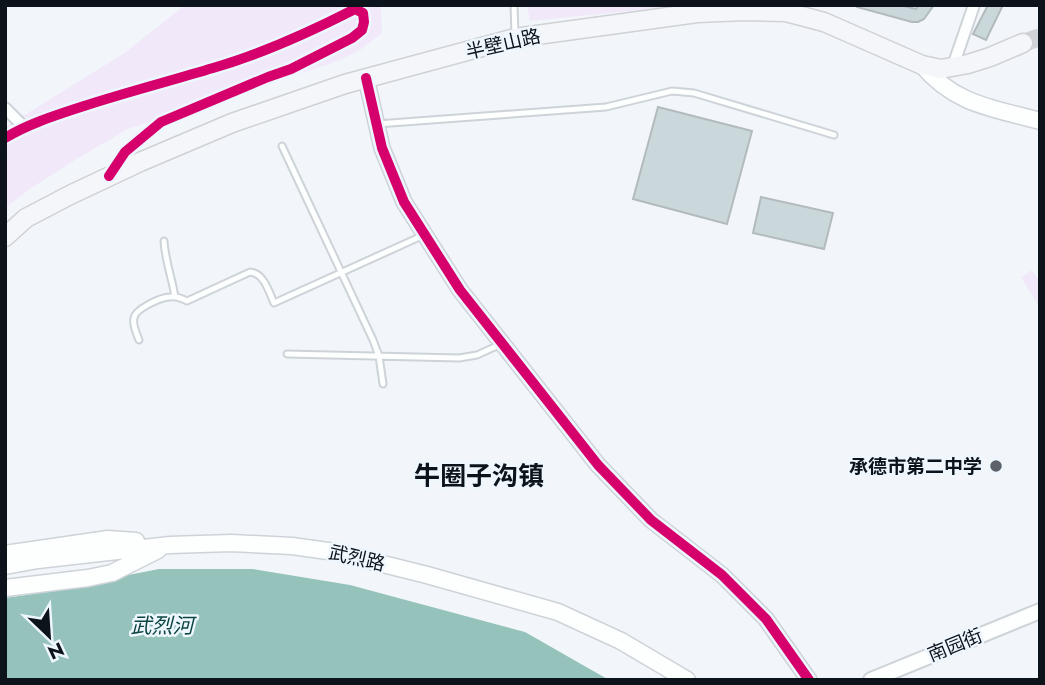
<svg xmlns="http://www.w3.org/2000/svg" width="1045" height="685" viewBox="0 0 1045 685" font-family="Jost,'Noto Sans SC',sans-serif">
	<rect width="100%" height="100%" fill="#f2f6fa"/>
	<path fill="#f1e9fa" d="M 185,5 L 381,5 L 382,33 L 360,50 L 338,61 L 128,129 L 75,160 L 30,189 L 5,208 L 5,127 L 123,54 Z
		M 527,5 L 690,5 L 530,21 Z
		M 1040,269 L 1040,308 L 1021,277 L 1032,270 L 1038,279 Z"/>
	<path fill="#96c2bc" d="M 159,569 L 253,569 L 350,585 L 525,632 L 609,680 L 5,680 L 5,598 L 90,586 L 118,577 Z"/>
	<path fill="#cad8dc" stroke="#b3babd" stroke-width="2" d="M 857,5 L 900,5 L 916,9 L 918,5 L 934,5 L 924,19 L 918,22 L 912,22 L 857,7 Z
		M 988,5 L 1003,5 L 986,40 L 973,34 Z
		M 658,107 L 752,131 L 727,224 L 633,199 Z
		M 761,197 L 833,213 L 824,249 L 753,233 Z"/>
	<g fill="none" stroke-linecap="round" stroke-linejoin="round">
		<path stroke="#d0d4d8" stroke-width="18" stroke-dasharray="18 9" stroke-linecap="butt" d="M 1023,43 L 1040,37"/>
		<g stroke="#cdd3d8" stroke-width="9">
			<path id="service" d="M 514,5 L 515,35
				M 377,124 L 606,107 L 672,91 L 694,93 L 834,135
				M 282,146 L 373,340 L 379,356 L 383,384
				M 164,241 C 165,260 172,278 175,297
				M 139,340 C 137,334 132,325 134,318 C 135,309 161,297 170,297 C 176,296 181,298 187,301 L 250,272 C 264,273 269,292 274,303 L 424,235
				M 287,354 L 459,358 L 477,355 L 499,345"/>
		</g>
		<g stroke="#cdd3d8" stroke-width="14">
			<path id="minor" d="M 953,66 L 974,5
				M 5,108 L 24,127
				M 5,138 C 30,123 57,115 84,106 C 127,92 170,81 213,68 C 262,54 310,32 355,9 L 363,13 L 364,22 L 362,30 L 352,38 L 291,69 L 268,77 L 161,122 L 125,152 L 111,174"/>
		</g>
		<g stroke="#cdd3d8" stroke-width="18">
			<path id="tertiary" d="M 366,78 L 382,148 L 404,202 L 460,290 L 598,465 L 651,520 L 722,575 L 766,619 L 809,680
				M 871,680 L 1040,611"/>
		</g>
		<g stroke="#cdd3d8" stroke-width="19">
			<path id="secondary" d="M 922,65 C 955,105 993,108 1040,121
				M 5,554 L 108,539 L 136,541
				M 5,566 L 38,560 L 170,545 L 231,543 L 292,546 L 335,552 L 427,575 L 558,612 L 621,641 L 687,680
				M 5,588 L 88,578 L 112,573 L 158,550"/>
		</g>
		<g stroke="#cfd1d4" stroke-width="21">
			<path id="primary" d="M 5,237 L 26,218 L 70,195 L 140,162 L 232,123 L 345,84 L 515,38 L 697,13 L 745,11 L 786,12 L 824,22 L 922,65 L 941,69 L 968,64 L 990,57 L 1023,43"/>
		</g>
		<use href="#service" stroke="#fdfefe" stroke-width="5"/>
		<use href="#minor" stroke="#fdfefe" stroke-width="10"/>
		<use href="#tertiary" stroke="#fdfefe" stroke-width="14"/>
		<use href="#secondary" stroke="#fdfefe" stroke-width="16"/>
		<use href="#primary" stroke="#f5f6fa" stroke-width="18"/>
		<g stroke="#eef6fe" stroke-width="15">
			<path id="cycleway" d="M 366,78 L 382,148 L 404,202 L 460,290 L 598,465 L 651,520 L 722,575 L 766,619 L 809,680
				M 5,138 C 30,123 57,115 84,106 C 127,92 170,81 213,68 C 262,54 310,32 355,9 L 363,13 L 364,22 L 362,30 L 352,38 L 291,69 L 268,77 L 161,122 L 125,152 L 109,176"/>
		</g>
		<use href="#cycleway" stroke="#d6006c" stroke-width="10"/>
	</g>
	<circle fill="#5d6268" stroke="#eef6fe" stroke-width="2.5" cx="996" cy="466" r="7"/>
	<g text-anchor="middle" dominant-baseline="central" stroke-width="5" stroke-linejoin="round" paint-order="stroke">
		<g font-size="19" fill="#0d131a" stroke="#eef6fe">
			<text transform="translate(503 44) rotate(-13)">半壁山路</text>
			<text transform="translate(357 558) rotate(13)">武烈路</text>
			<text transform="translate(955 645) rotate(-22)">南园街</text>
		</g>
		<g font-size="19" font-weight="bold" fill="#0d131a" stroke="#eef6fe" text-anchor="end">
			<text x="982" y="466">承德市第二中学</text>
		</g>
		<g font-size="21" font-style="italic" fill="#0d463f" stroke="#eef6fe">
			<text x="162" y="626">武烈河</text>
		</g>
		<g font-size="26" font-weight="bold" fill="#0d131a" stroke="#eef6fe">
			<text x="479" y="476">牛圈子沟镇</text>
		</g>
	</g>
	<rect width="1045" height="685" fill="none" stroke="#0d131a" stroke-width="14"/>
	<g transform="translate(49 636) rotate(155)" stroke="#eef6fe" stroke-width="5" paint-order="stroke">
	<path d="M0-5L12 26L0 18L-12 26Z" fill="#0d131a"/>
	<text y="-10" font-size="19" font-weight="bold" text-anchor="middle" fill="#0d131a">N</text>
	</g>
</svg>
